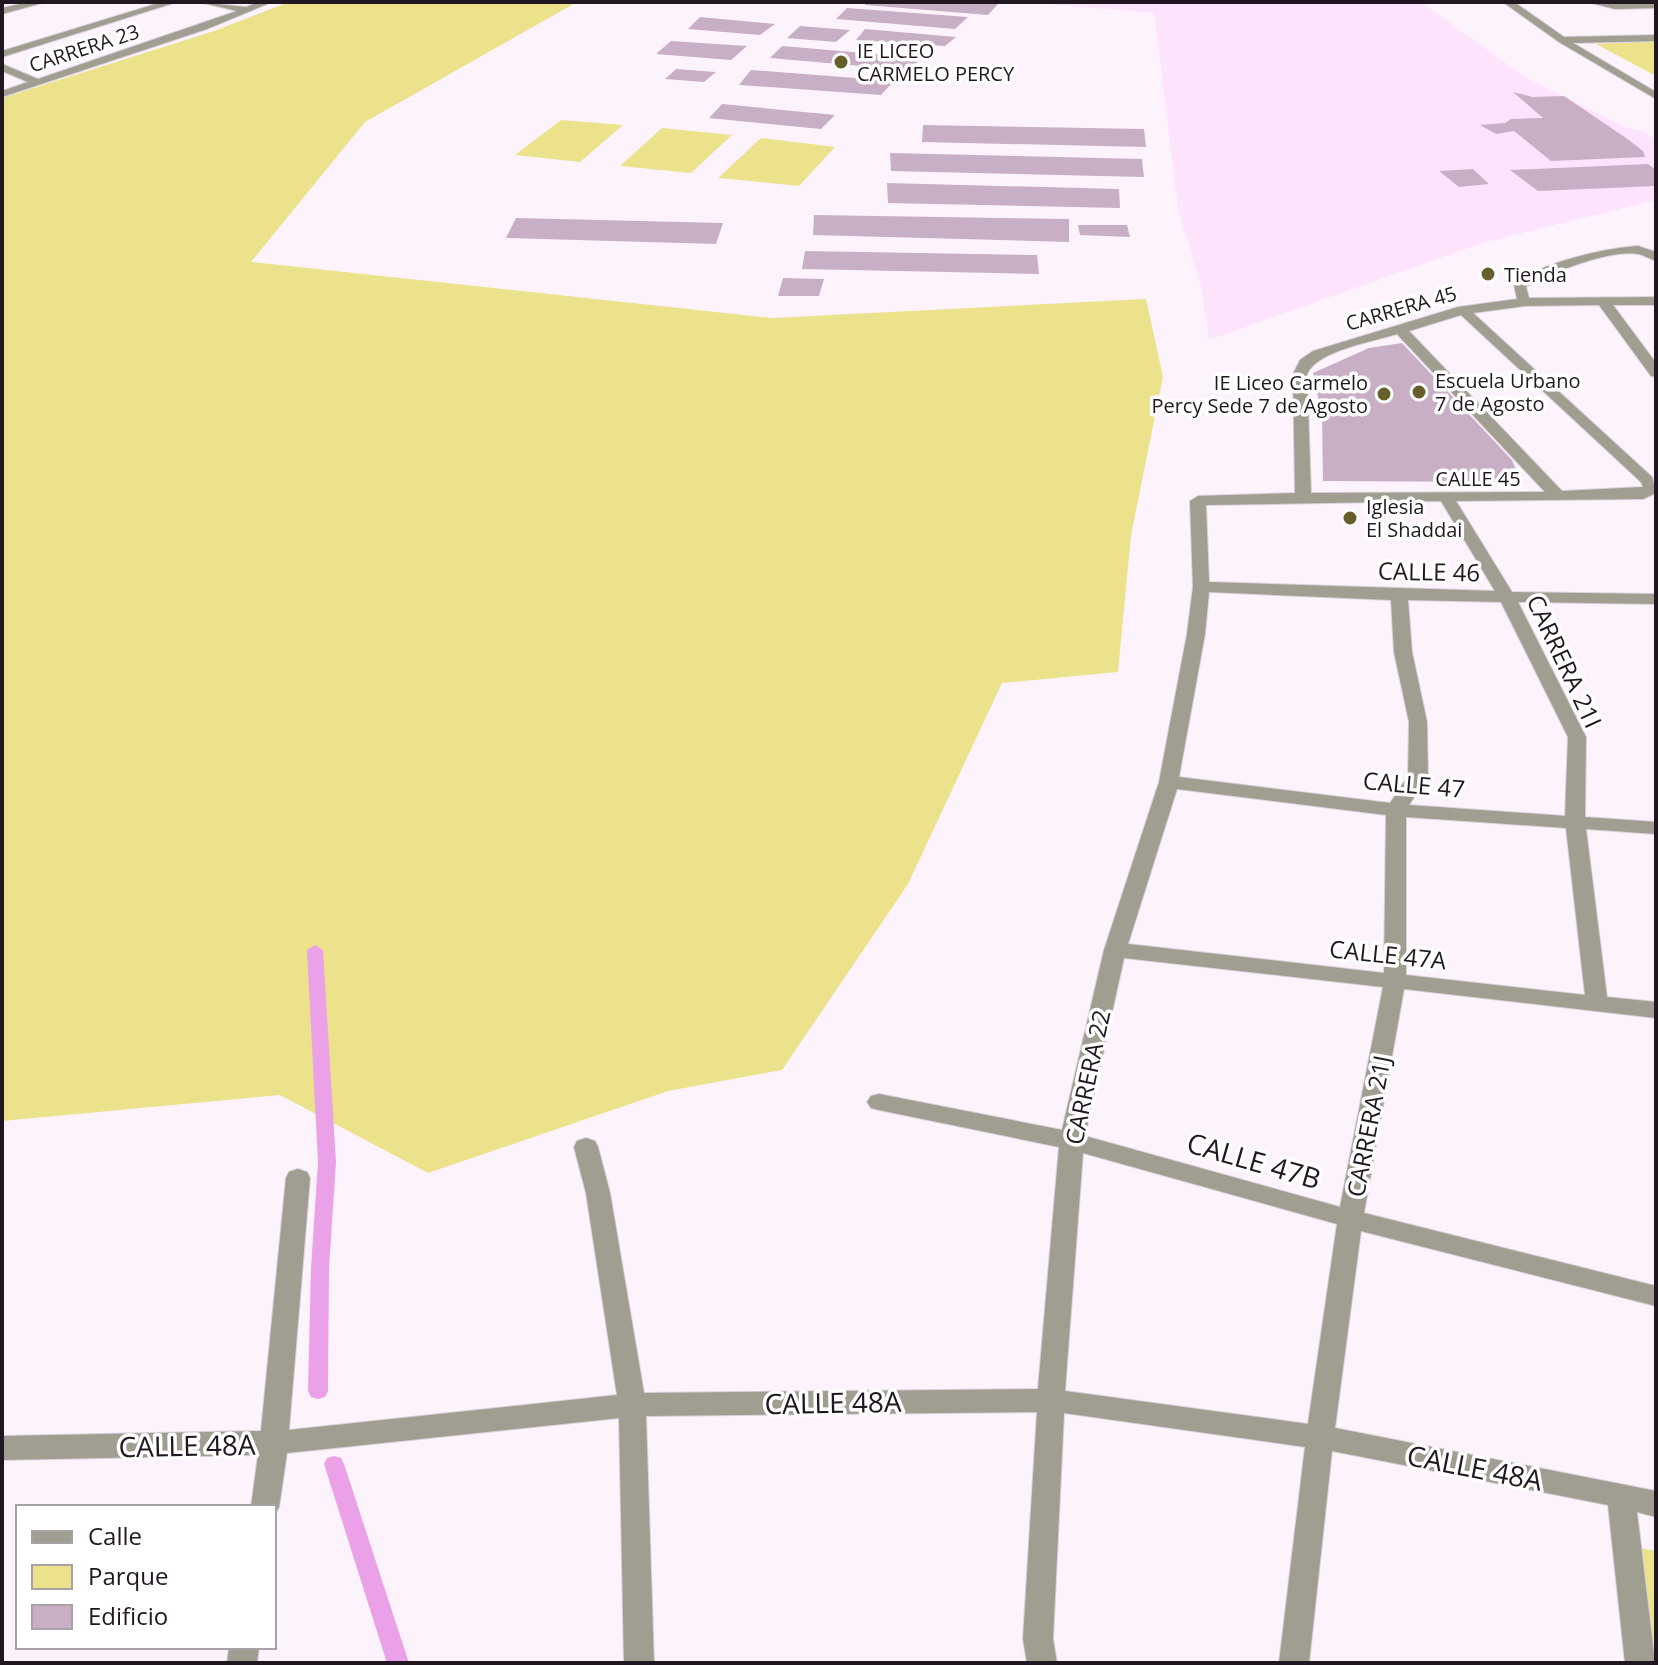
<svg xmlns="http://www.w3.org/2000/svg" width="1658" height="1665" viewBox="0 0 1658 1665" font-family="'Open Sans',sans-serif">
	<rect width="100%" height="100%" fill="#fdf3fd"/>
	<path fill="#fde4fc" d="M 1022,2 L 1421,2 L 1525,77 L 1624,127 L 1643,131 L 1656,140 L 1656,200 L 1482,243 L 1209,340 L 1201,286 L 1178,209 L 1154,13 Z"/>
	<path fill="#ece28c" d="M 289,2 L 577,2 L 365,122 L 251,262 L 772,318 L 1146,299 L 1163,377 L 1131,535 L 1118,672 L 1002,683 L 908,884 L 782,1070 L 668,1091 L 428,1173 L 280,1095 L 2,1121 L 2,98 L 214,31 Z
		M 1656,41 L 1656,76 L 1596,44 Z
		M 561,120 L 623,125 L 580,162 L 515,155 Z
		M 662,128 L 732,135 L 691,173 L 620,166 Z
		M 761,138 L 835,147 L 799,186 L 718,178 Z
		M 1612,1543 L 1656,1551 L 1656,1663 L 1632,1663 Z"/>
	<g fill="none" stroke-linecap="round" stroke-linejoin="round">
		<path fill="#eaa1e7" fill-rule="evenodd" d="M 315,945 L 323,950 L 336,1162 L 329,1268 L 328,1391 L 325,1397 L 318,1399 L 311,1397 L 308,1391 L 311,1268 L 318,1162 L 307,950 Z
			M 334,1456 L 341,1458 L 344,1464 L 409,1663 L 387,1663 L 324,1464 L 327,1458 Z"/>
	</g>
	<path fill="#c8afc6" d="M 867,2 L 987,2 L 999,3 L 988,15 L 865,5 Z
		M 847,8 L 968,17 L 955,29 L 836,19 Z
		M 700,17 L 775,24 L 760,35 L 688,29 Z
		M 800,26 L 850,30 L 836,42 L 787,38 Z
		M 865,29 L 956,37 L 945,46 L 856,40 Z
		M 671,41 L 747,46 L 731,60 L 656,54 Z
		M 782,46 L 923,58 L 907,70 L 770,58 Z
		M 676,69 L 716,72 L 704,82 L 665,79 Z
		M 751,70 L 894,81 L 881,95 L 739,85 Z
		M 1513,92 L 1533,97 L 1564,96 L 1626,138 L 1643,151 L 1645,157 L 1551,161 L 1514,131 L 1496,134 L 1480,125 L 1505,123 L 1511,119 L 1543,118 Z
		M 722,104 L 835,115 L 821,129 L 709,118 Z
		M 923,125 L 1144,129 L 1146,147 L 922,142 Z
		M 890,153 L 1142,159 L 1144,177 L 891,171 Z
		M 1648,164 L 1656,170 L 1656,186 L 1538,191 L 1510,170 Z
		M 1473,169 L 1489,184 L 1459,187 L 1439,171 Z
		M 887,183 L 1119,189 L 1120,208 L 888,203 Z
		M 814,215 L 1069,219 L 1069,242 L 813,235 Z
		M 516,218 L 723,223 L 716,244 L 506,238 Z
		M 1078,225 L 1127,225 L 1130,237 L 1080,235 Z
		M 805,251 L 1037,255 L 1039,274 L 802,269 Z
		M 783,278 L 824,279 L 819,296 L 778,296 Z
		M 1402,343 L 1512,460 L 1519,476 L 1499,482 L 1323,481 L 1322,416 L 1313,373 L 1369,348 Z"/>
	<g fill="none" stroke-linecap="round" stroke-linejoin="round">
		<g stroke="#dad0da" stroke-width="2">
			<path id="minor" d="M 29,2 L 46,2 L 2,14 L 2,8 Z
				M 162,2 L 177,2 L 2,57 L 2,51 Z
				M 199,2 L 246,7 L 259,2 L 272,2 L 207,29 L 2,97 L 2,91 L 28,82 L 2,71 L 2,64 L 38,79 L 237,11 Z
				M 1503,2 L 1514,2 L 1564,37 L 1656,35 L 1656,41 L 1573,43 L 1656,92 L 1656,99 L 1559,42 Z
				M 1587,2 L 1656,2 L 1656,8 L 1615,9 Z
				M 1638,246 L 1656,252 L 1656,261 C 1650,259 1644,255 1638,254 C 1610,249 1550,273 1526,287 L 1529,298 L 1656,297 L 1656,305 L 1613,305 L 1656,363 L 1656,377 L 1651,376 L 1599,305 L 1525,306 L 1473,313 L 1652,477 L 1656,493 L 1643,499 L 1456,501 L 1512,592 L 1656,594 L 1656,604 L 1518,602 L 1586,737 L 1585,817 L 1656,822 L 1656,834 L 1586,829 L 1607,997 L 1656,1002 L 1656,1018 L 1404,989 L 1364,1213 L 1656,1286 L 1656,1306 L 1361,1231 L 1335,1428 L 1656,1491 L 1656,1517 L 1637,1512 L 1655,1663 L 1625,1663 L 1608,1505 L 1332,1451 L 1309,1663 L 1279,1663 L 1305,1447 L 1064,1413 L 1053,1639 L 1057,1663 L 1027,1663 L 1023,1639 L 1037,1412 L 646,1416 L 654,1663 L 624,1663 L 619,1418 L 287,1453 L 279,1507 L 274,1516 L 274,1507 L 251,1507 L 258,1455 L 2,1460 L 2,1436 L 261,1431 L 286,1178 L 289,1172 L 298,1169 L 307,1172 L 310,1178 L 289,1430 L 617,1395 L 586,1193 L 574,1147 L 577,1141 L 586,1138 L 595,1141 L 598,1147 L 610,1193 L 644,1393 L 1038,1389 L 1059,1147 L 879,1110 L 871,1108 L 867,1102 L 871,1096 L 879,1094 L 1062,1130 L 1104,950 L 1159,782 L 1187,634 L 1193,587 L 1190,501 L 1198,496 L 1295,493 L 1293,374 L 1300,360 L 1313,351 L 1458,307 L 1517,299 L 1514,285 C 1538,263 1605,248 1638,246 ZM 1461,315 L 1641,482 L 1643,487 L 1562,491 L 1409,331 ZM 1397,334 L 1545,492 L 1311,493 L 1307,374 C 1318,350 1373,342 1397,334 ZM 1441,501 L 1495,591 L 1209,582 L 1206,505 ZM 1209,592 L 1391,600 L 1394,652 L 1409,722 L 1408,776 L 1390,803 L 1179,777 L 1205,634 ZM 1408,600 L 1501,602 L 1568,737 L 1565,816 L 1409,805 L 1428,776 L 1427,722 L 1412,652 ZM 1177,789 L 1386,815 L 1384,973 L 1128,944 ZM 1406,817 L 1566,828 L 1585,995 L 1406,975 ZM 1124,958 L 1383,987 L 1340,1207 L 1085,1136 ZM 1083,1153 L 1337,1224 L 1308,1424 L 1065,1391 Z
				M 229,1647 L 259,1647 L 257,1663 L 227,1663 Z"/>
		</g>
		<use href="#minor" fill="#9f9e91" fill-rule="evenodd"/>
	</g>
	<g fill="#655f2c" stroke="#fff" stroke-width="3">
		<circle cx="841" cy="62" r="8"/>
		<circle cx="1488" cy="274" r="8"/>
		<circle cx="1419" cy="392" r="8"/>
		<circle cx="1384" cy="394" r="8"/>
		<circle cx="1350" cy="518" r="8"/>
	</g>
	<g text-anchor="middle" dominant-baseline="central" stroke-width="7" stroke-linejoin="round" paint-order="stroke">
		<g font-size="20" fill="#201720" stroke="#fff">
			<text transform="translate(84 48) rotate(-18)">CARRERA 23</text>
			<text transform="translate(1401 308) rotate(-16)">CARRERA 45</text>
			<text x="1478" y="478">CALLE 45</text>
		</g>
		<g font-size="20" fill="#201720" stroke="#fff" text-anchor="start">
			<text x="857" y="50">IE LICEO<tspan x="857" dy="23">CARMELO PERCY</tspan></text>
			<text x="1504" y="274">Tienda</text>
			<text x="1435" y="380">Escuela Urbano<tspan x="1435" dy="23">7 de Agosto</tspan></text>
			<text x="1368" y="382" text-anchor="end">IE Liceo Carmelo<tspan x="1368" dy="23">Percy Sede 7 de Agosto</tspan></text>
			<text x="1366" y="506">Iglesia<tspan x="1366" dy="23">El Shaddai</tspan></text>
		</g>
		<g font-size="24" fill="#201720" stroke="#fff">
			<text transform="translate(1429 571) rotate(1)">CALLE 46</text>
			<text transform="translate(1565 661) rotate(65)">CARRERA 21I</text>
			<text transform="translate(1414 784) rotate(5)">CALLE 47</text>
			<text transform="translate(1388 954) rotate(6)">CALLE 47A</text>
			<text transform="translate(1087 1077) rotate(-78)">CARRERA 22</text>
			<text transform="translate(1368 1126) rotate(-79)">CARRERA 21J</text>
		</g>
		<g font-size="28" fill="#201720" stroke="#fff">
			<text transform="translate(1254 1160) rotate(16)">CALLE 47B</text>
			<text transform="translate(833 1402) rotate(-1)">CALLE 48A</text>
			<text transform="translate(187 1445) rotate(-1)">CALLE 48A</text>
			<text transform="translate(1475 1467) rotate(11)">CALLE 48A</text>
		</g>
	</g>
	<rect width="1658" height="1665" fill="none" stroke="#201720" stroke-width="8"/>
	<rect x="16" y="1505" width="260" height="144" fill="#ffffff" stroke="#a6a2a6" stroke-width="2"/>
	<rect x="32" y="1531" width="40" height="12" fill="#9f9e91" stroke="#a6a2a6" stroke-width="2"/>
	<text x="88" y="1545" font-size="24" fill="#201720">Calle</text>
	<rect x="32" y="1565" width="40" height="24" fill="#ece28c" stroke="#a6a2a6" stroke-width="2"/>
	<text x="88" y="1585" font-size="24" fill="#201720">Parque</text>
	<rect x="32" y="1605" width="40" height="24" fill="#c8afc6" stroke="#a6a2a6" stroke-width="2"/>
	<text x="88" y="1625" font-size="24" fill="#201720">Edificio</text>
</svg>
